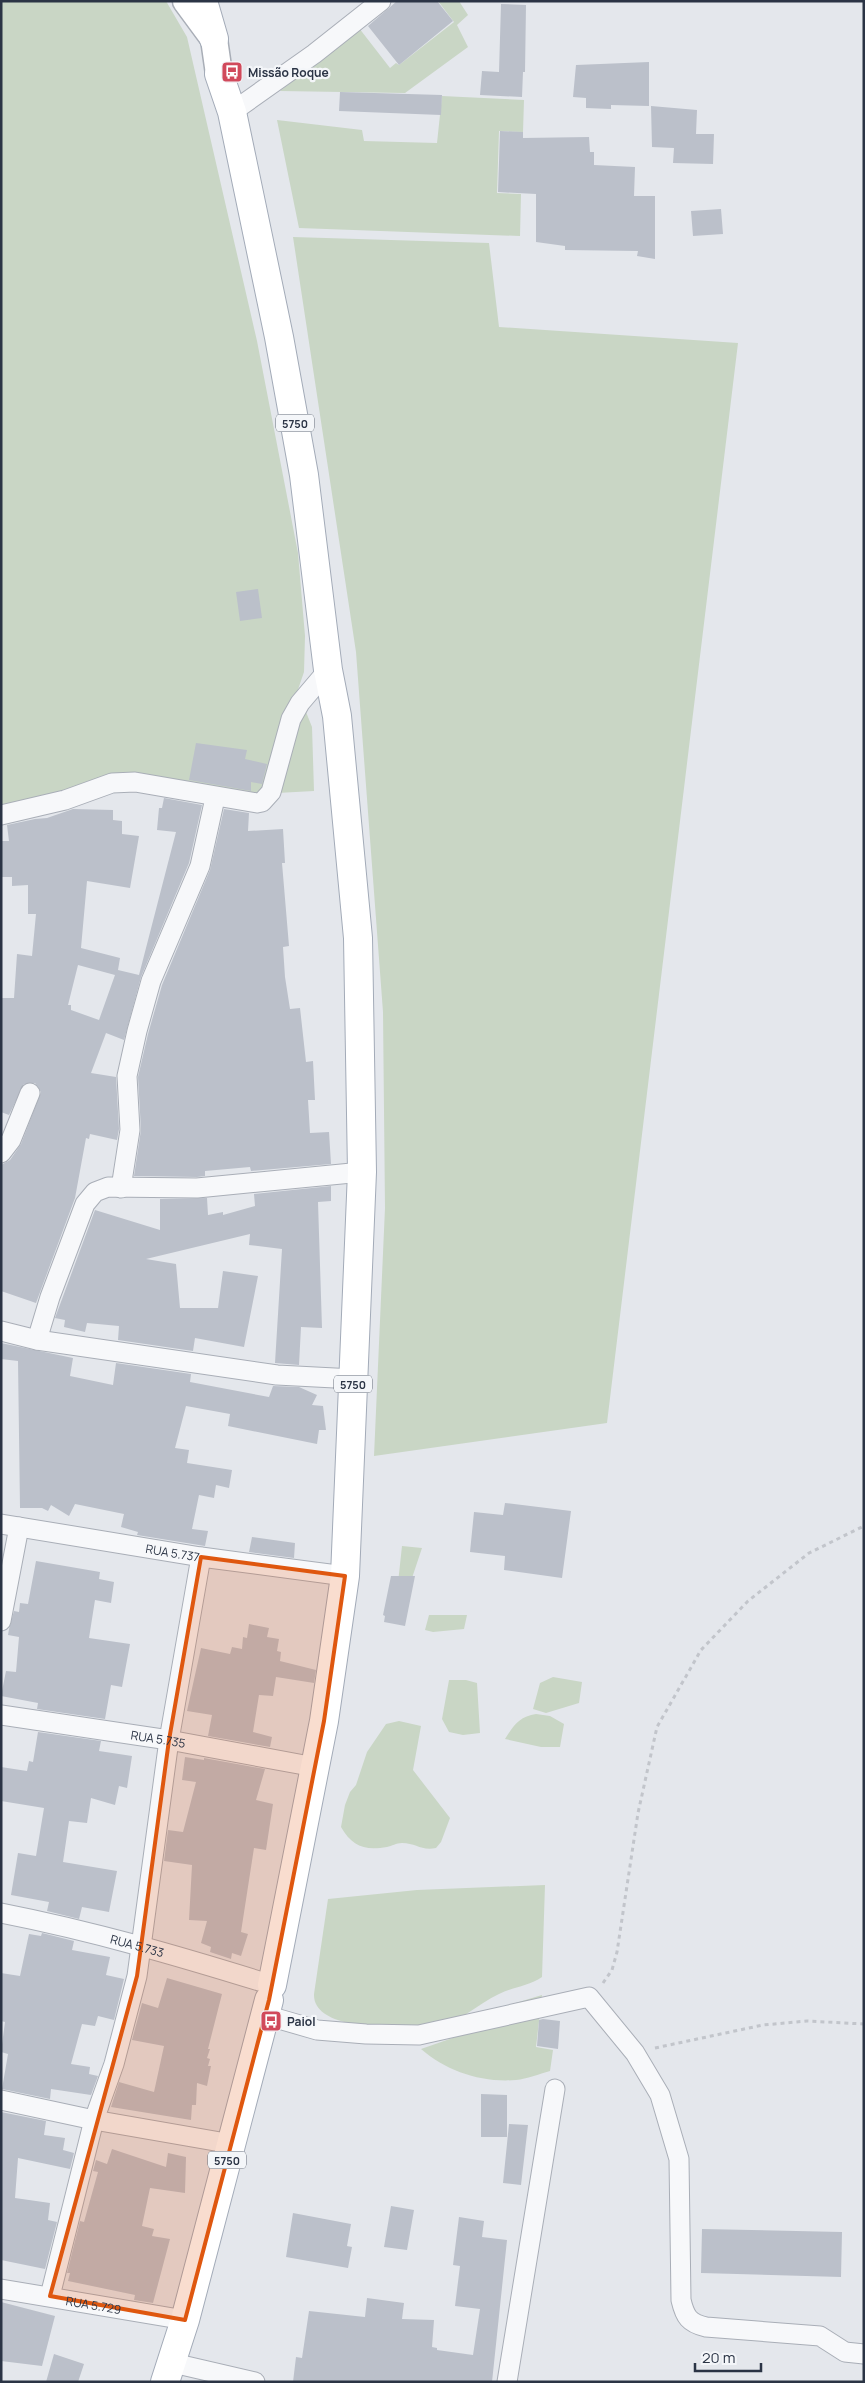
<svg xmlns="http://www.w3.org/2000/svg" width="865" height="2383" viewBox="0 0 865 2383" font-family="Manrope,sans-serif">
	<rect width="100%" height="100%" fill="#e4e7ec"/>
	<path fill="#c9d6c5" d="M 1,1 L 166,1 L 187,37 L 257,341 L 298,553 L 305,636 L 304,672 L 267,780 L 259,796 L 159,781 L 1,810 Z
		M 438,1 L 459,1 L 468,15 L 457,25 L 468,47 L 405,93 L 280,91 L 359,28 L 390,68 L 396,63 L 399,65 L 454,22 Z
		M 442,96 L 524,100 L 523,132 L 499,131 L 497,193 L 521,194 L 520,236 L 299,228 L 277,120 L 362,130 L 364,141 L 437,143 Z
		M 293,237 L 489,243 L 499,327 L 738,343 L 607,1423 L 374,1456 L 385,1208 L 383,1012 L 356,652 Z
		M 304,707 L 312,727 L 314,791 L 277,793 Z
		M 402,1546 L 422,1548 L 410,1584 L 398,1583 Z
		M 429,1615 L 467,1615 L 464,1629 L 433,1632 L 425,1630 Z
		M 553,1677 L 582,1682 L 579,1703 L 546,1713 L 533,1709 L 540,1683 Z
		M 449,1680 L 466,1680 L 477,1683 L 480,1733 L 463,1735 L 449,1732 L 442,1719 Z
		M 536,1714 L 550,1716 L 564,1724 L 560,1747 L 541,1747 L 505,1739 C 513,1726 520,1716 536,1714 Z
		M 399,1721 L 421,1726 L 413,1770 L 450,1818 L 441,1842 L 436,1848 C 421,1851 416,1843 402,1843 C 396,1843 392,1846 387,1847 C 364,1851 352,1846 341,1827 L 345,1805 L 350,1792 L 356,1785 L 367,1752 L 386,1724 Z
		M 545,1885 L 542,1977 C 529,1986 513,1987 499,1994 C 478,2004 459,2022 436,2030 C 426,2033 409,2029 398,2028 C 376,2026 313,2027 314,1994 L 328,1899 L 417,1890 Z
		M 542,1995 L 536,2047 L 553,2050 L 550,2071 C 539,2074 527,2079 516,2080 C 482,2083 446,2071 421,2049 L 464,2034 L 502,2007 Z"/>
	<path fill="#bbc0ca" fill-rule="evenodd" d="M 397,1 L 437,1 L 453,21 L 399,65 L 368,26 Z
		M 501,4 L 526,5 L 525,72 L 523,72 L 522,97 L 480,95 L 482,71 L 499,72 Z
		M 649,62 L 649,106 L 611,105 L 611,109 L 586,108 L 586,98 L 573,97 L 576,65 Z
		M 340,92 L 442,95 L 441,115 L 339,111 Z
		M 651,106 L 697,110 L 696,134 L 714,134 L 713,164 L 673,163 L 674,148 L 652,147 Z
		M 500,131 L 523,132 L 523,138 L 589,137 L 590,152 L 594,152 L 594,165 L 635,167 L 634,196 L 655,196 L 655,259 L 637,256 L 638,251 L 565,250 L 565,246 L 536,242 L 536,194 L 498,192 Z
		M 721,209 L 723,234 L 693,236 L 691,211 Z
		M 258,589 L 262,618 L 240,621 L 236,592 Z
		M 196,743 L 247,750 L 245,759 L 267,764 L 262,784 L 251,782 L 251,791 L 189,780 Z
		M 164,798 L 202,805 L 189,863 L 141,977 L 124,1040 L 106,1033 L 91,1073 L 116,1077 L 119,1129 L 117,1140 L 90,1134 L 89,1139 L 86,1138 L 75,1198 L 36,1303 L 1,1291 L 1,1165 L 10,1160 L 21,1144 L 41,1092 L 35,1083 L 24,1084 L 9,1115 L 1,1112 L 1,998 L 14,998 L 17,954 L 32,956 L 36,914 L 28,914 L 28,885 L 12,886 L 12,877 L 1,877 L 1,841 L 9,841 L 7,825 L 35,819 L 47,818 L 73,809 L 113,810 L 113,820 L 122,821 L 122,834 L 139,836 L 130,888 L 87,881 L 81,948 L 120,958 L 118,970 L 139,975 L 176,832 L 157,830 L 159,808 L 162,808 ZM 78,965 L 115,975 L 99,1020 L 71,1010 L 71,1005 L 68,1005 Z
		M 224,809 L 249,813 L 248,831 L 283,829 L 285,863 L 282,863 L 289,946 L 283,947 L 285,977 L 290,1009 L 300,1008 L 306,1062 L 313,1061 L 315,1100 L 308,1100 L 310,1133 L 329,1132 L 331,1164 L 251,1171 L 250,1167 L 205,1171 L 205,1176 L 197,1177 L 134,1176 L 141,1130 L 138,1077 L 148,1034 L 162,985 L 210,870 Z
		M 331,1186 L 331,1201 L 318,1202 L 322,1328 L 301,1327 L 299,1365 L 275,1363 L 282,1249 L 249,1245 L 250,1234 L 146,1259 L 176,1264 L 180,1308 L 218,1308 L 223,1271 L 258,1276 L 244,1347 L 195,1338 L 193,1351 L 118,1340 L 119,1326 L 87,1323 L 85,1332 L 64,1327 L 65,1320 L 55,1318 L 95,1210 L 160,1230 L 160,1199 L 207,1198 L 208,1215 L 223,1212 L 223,1215 L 255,1206 L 254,1194 Z
		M 1,1343 L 73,1358 L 70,1376 L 113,1385 L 116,1363 L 191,1374 L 190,1382 L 269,1397 L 273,1386 L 299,1387 L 317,1395 L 312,1405 L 323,1406 L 326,1430 L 319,1430 L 317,1444 L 228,1426 L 230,1414 L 186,1406 L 175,1448 L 189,1450 L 187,1463 L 232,1470 L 229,1488 L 216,1485 L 214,1498 L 199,1495 L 192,1529 L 208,1531 L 205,1546 L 137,1535 L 138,1532 L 121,1527 L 124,1514 L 75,1504 L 69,1516 L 51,1505 L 48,1511 L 42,1508 L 20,1508 L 18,1361 L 1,1359 Z
		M 505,1503 L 571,1511 L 562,1578 L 504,1570 L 505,1556 L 470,1552 L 474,1512 L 503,1515 Z
		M 252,1537 L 295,1543 L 294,1558 L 249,1552 Z
		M 36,1561 L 100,1572 L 99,1579 L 114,1582 L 111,1603 L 95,1600 L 89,1638 L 130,1644 L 122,1687 L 111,1685 L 105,1719 L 37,1709 L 38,1703 L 1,1696 L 6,1671 L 16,1672 L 19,1637 L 8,1635 L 9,1629 L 14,1611 L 19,1612 L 20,1603 L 28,1604 Z
		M 391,1576 L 415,1576 L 405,1626 L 384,1622 L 385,1616 L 383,1615 Z
		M 249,1624 L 269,1628 L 267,1637 L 279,1639 L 277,1651 L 281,1652 L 280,1661 L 316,1670 L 314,1683 L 276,1677 L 273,1696 L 259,1695 L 253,1732 L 272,1737 L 270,1747 L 208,1736 L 212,1715 L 187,1711 L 201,1648 L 230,1654 L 232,1647 L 242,1649 L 243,1637 L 247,1638 Z
		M 38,1732 L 101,1741 L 99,1751 L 132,1756 L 127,1788 L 119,1786 L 115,1805 L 91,1798 L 87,1823 L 69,1821 L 63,1862 L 117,1871 L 109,1912 L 82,1907 L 79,1919 L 47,1911 L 49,1902 L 11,1895 L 18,1853 L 36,1856 L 44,1808 L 1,1801 L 1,1767 L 27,1771 L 29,1761 L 33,1762 Z
		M 185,1757 L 204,1760 L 204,1758 L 265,1769 L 256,1800 L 273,1804 L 266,1850 L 254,1848 L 241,1932 L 248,1934 L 241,1956 L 232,1953 L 231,1959 L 210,1952 L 211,1947 L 201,1943 L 207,1921 L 189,1920 L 192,1865 L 164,1861 L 168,1830 L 183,1832 L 196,1782 L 182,1780 Z
		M 42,1933 L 74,1941 L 72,1950 L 110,1957 L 106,1975 L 124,1979 L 114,2020 L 98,2016 L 95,2026 L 82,2024 L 71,2064 L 90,2067 L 89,2074 L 98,2076 L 91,2095 L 51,2089 L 50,2099 L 2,2089 L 8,2054 L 1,2052 L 5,2022 L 1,2021 L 1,1973 L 20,1976 L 29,1934 L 41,1936 Z
		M 167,1978 L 222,1994 L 208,2049 L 210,2049 L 207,2058 L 210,2059 L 208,2066 L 211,2066 L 207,2086 L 197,2083 L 196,2105 L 192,2105 L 191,2120 L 111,2107 L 119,2082 L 154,2092 L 164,2046 L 132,2040 L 142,2003 L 158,2008 Z
		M 543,2019 L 560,2021 L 558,2049 L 537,2046 L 539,2020 Z
		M 481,2094 L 507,2095 L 507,2137 L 481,2137 Z
		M 1,2112 L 46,2121 L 44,2135 L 65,2138 L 63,2150 L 74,2153 L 70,2169 L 18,2158 L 15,2198 L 50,2203 L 48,2220 L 57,2222 L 45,2269 L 1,2260 Z
		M 509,2124 L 528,2125 L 521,2185 L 503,2183 Z
		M 112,2149 L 166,2167 L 168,2153 L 186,2157 L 185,2193 L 150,2188 L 142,2226 L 154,2229 L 152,2236 L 170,2239 L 153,2303 L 134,2300 L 135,2295 L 68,2281 L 70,2273 L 67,2273 L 80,2221 L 84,2222 L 98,2172 L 93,2171 L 96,2160 L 107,2164 Z
		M 391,2206 L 414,2210 L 407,2250 L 384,2247 Z
		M 293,2213 L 351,2224 L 347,2246 L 352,2247 L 348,2268 L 286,2257 Z
		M 459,2217 L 484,2221 L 482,2237 L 507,2240 L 492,2382 L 293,2382 L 296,2357 L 302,2358 L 309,2311 L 365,2317 L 367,2298 L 404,2303 L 402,2319 L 434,2320 L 432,2347 L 437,2348 L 437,2350 L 473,2355 L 480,2309 L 455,2306 L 460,2266 L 453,2265 Z
		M 702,2229 L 842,2232 L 841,2277 L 701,2273 Z
		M 1,2302 L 55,2316 L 42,2366 L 1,2361 Z
		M 54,2354 L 84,2364 L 78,2382 L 46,2382 Z"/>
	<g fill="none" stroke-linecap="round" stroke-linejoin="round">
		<g stroke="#a9aeb7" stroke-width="21">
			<g id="street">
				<path d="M 232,112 L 314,54 L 381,1"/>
				<path d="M 1,815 L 65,800 L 112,783 L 135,782 L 257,803 L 262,802 L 271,792 L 291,719 L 300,703 L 328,670"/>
				<path d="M 1,1153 L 11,1140 L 30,1093"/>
				<path d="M 121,1188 L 130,1130 L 127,1076 L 137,1031 L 151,981 L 200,866 L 215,798"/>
				<path d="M 1,1331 L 37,1340 L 277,1375 L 354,1379"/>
				<path d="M 37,1340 L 50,1297 L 85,1204 L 95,1192 L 108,1187 L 197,1188 L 362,1172"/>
				<path id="s1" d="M 1,1524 L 201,1557 L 345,1576"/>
				<path d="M 1,1621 L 19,1527"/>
				<path id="s2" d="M 1,1715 L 169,1740 L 315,1767"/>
				<path id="s3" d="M 1,1913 C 93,1931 182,1957 272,1985"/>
				<path d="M 265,2015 L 317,2030 L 366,2034 L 419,2035 L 589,1997 L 635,2053 L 660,2095 L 679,2159 L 681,2300 C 685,2317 689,2323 706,2327 L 820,2336 L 845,2352 L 864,2354"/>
				<path d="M 1,2100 L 94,2120 L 232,2144"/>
				<path id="s4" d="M 1,2289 L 185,2320"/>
				<path d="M 50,2296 L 94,2120 L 114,2064 L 137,1976 L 169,1740 L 201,1557"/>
				<path d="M 173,2363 L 255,2382"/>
				<path d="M 507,2382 L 555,2089"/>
			</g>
		</g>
		<g stroke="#a9aeb7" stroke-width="29">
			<path id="secondary" d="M 186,1 L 214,39 L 219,74"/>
		</g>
		<g stroke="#a3abb8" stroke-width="30">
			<path id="primary" d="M 203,1 L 214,39
				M 219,74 L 232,112 L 279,337 L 304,475 L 328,670 L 337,716 L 358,938 L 362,1172 L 345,1576 L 324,1721 L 272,1985
				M 165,2382 L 185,2320 L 269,2000"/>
		</g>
		<path stroke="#c2c5cb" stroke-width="3" stroke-dasharray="4 4" stroke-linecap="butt" d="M 603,1983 L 612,1970 L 617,1952 L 638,1813 L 657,1727 L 701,1650 L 748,1601 L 809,1553 L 864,1526
			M 655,2048 L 763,2025 L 807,2021 L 864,2024"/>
		<use href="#street" stroke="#f7f8fa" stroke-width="19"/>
		<use href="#secondary" stroke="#fff" stroke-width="26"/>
		<use href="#primary" stroke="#fff" stroke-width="28"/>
	</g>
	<path fill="#df570f" fill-opacity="0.2" stroke="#df570f" stroke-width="4" stroke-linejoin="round" d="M 201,1557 L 345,1576 L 324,1721 L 269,2000 L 185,2320 L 50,2296 L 137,1976 L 169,1740 Z"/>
	<defs>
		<g id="bus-square" transform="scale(1.125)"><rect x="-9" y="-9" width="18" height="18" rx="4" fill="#d1495b" stroke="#f4f6f9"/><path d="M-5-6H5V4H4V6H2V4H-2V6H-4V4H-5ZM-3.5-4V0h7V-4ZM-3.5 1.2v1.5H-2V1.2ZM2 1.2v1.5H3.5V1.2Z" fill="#fff"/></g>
	</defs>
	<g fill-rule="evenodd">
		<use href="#bus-square" x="232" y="72"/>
		<use href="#bus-square" x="271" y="2021"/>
	</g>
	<g text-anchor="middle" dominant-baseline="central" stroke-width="4.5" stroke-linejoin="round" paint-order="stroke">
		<g fill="#f4f6f9" stroke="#676e7b" stroke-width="1">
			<rect x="276" y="414.5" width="38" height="17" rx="4"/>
			<rect x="334" y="1375.5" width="38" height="17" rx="4"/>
			<rect x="208" y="2151.5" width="38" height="17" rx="4"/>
		</g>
		<g font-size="11" font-weight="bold" fill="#2b3445">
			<text x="295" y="423">5750</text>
			<text x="353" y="1384">5750</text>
			<text x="227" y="2160">5750</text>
		</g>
		<g font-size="12" font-weight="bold" fill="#2b3445" stroke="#f4f6f9" text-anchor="start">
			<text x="248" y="72">Missão Roque</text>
			<text x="287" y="2021">Paiol</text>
		</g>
		<g font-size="12" fill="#2b3445" stroke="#f4f6f9">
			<text stroke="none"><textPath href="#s1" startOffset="174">RUA 5.737</textPath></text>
			<text stroke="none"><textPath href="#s2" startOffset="159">RUA 5.735</textPath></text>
			<text stroke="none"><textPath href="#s3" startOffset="140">RUA 5.733</textPath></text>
			<text stroke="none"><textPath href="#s4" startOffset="94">RUA 5.729</textPath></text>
		</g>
	</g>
	<rect width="865" height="2383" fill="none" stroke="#2b3445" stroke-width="5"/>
	<path d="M695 2363v8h66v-8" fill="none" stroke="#2b3445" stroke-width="2.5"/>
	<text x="702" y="2363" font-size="15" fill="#2b3445" stroke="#f4f6f9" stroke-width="4" paint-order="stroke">20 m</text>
</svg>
